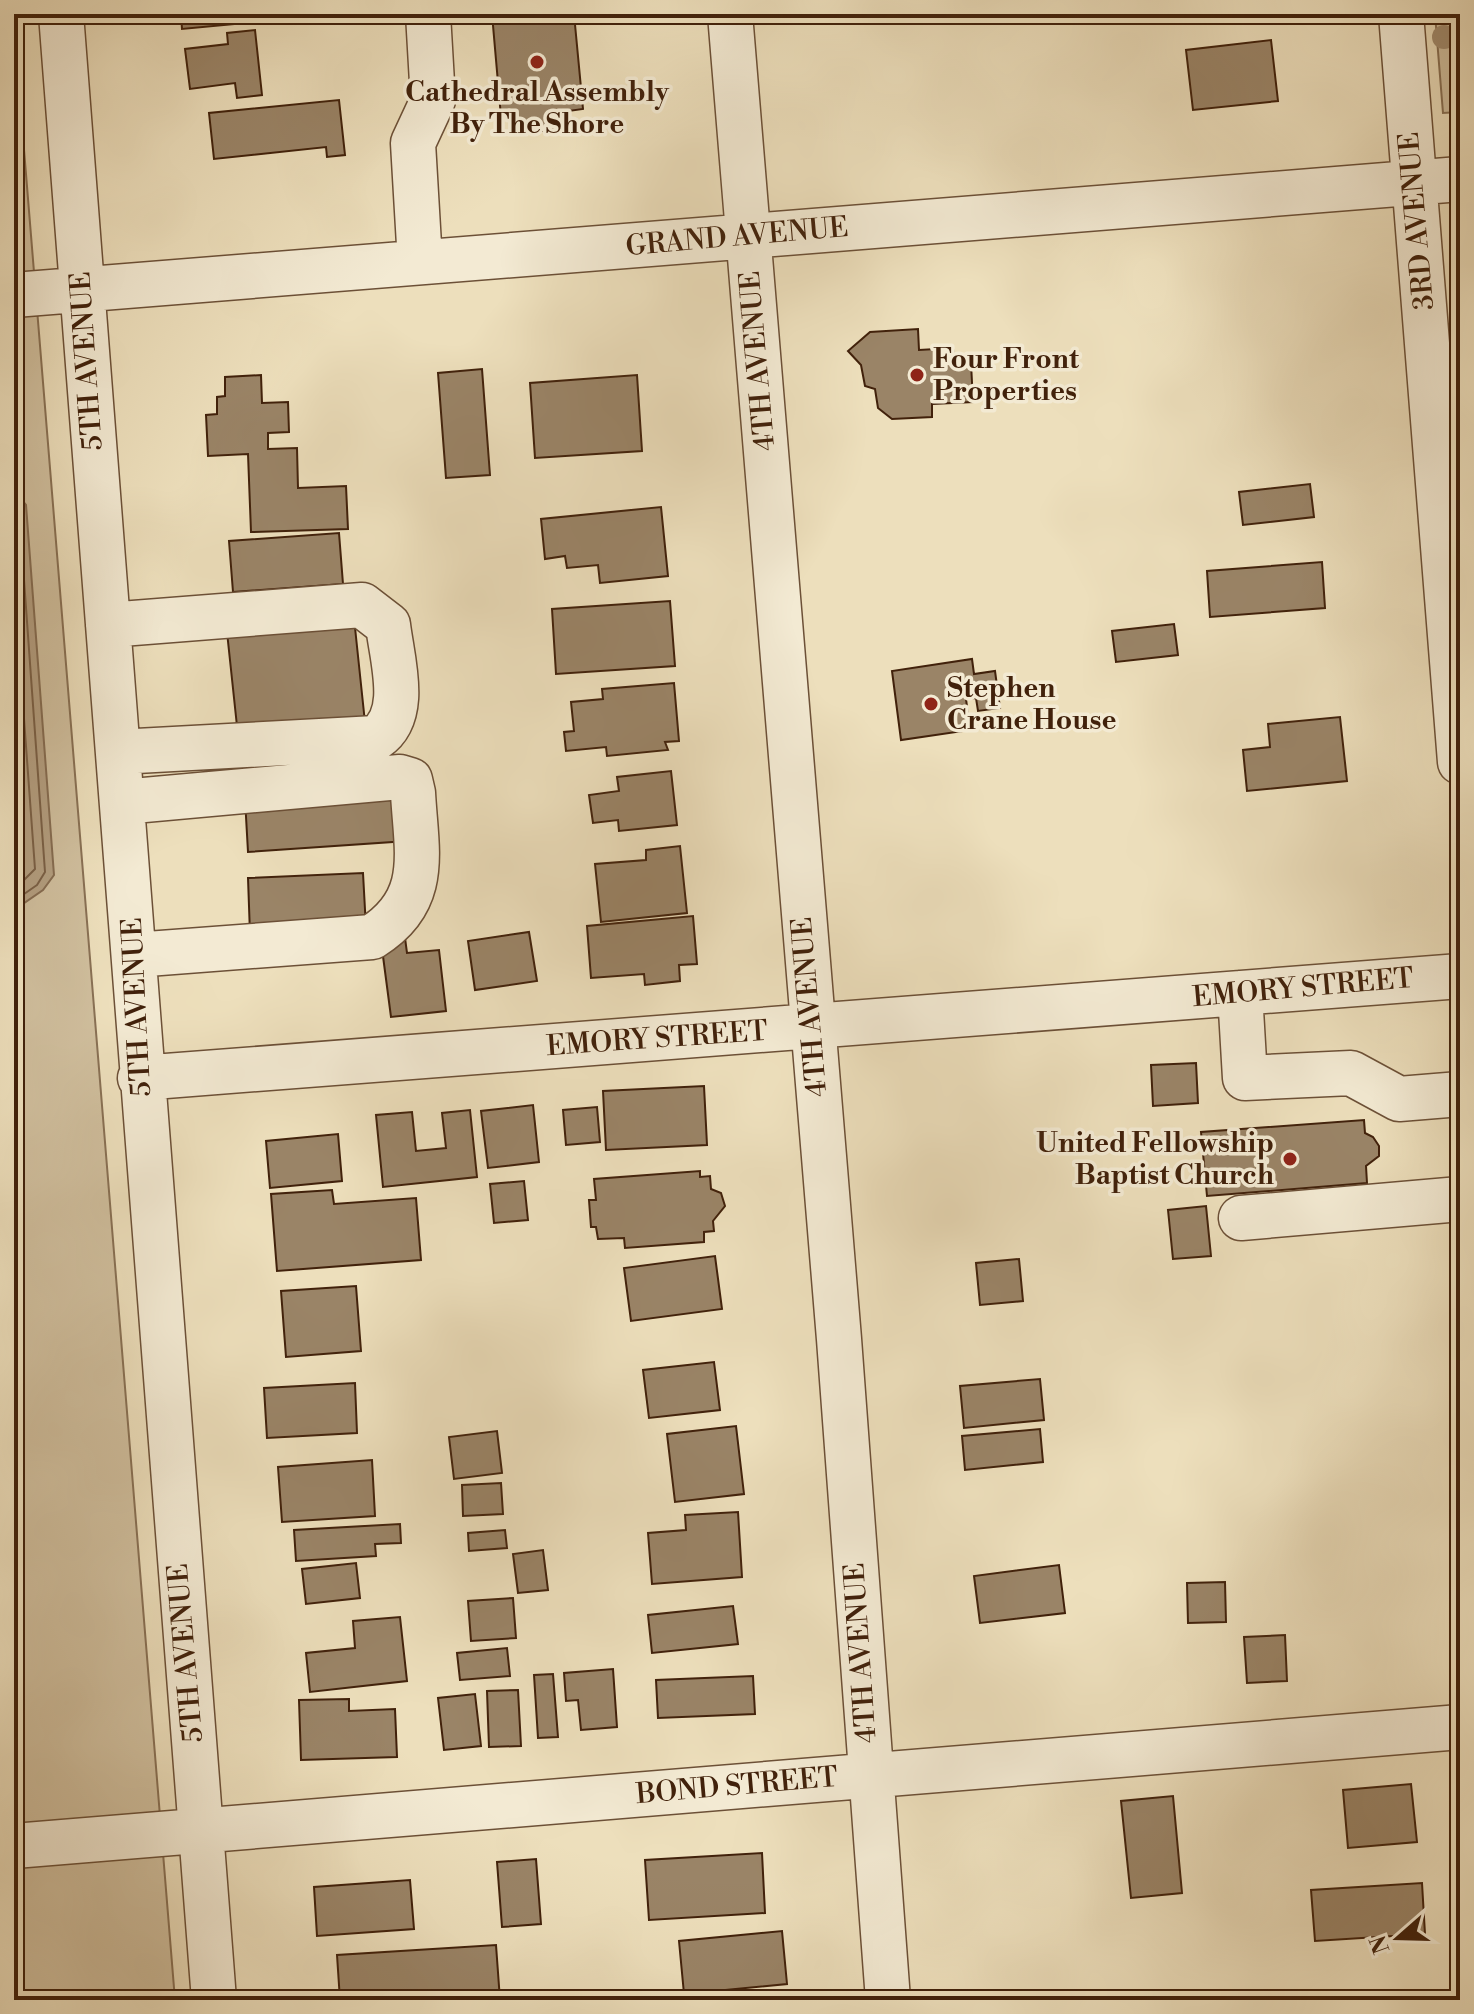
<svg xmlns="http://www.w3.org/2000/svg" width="1474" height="2014" viewBox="0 0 1474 2014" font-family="'Libre Bodoni',serif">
	<rect width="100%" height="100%" fill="#eddfbc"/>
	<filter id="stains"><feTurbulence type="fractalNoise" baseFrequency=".0025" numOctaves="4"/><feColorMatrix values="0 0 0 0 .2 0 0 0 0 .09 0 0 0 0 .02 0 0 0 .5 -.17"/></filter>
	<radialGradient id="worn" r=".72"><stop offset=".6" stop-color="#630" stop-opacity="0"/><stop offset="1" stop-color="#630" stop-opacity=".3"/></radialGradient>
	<path fill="#d0bf9e" stroke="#887054" stroke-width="2" d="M 1435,14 L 1450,14 L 1459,112 L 1443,113 Z
		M 14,27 L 175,2000 L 14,2000 Z"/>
	<path fill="#b39e80" stroke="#856c51" stroke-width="2" d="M 14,490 L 26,505 L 54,875 L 43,890 L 14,910 Z"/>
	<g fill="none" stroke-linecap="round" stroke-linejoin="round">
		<path stroke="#7a6046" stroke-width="2" d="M 14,503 L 19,510 L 45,872 L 37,885 L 14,901
			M 14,582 L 35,869 L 14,890
			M 14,746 L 23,866 L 14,875"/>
	</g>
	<path fill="#9a8467" stroke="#41210b" stroke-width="2" d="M 181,14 L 255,14 L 256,22 L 182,29 Z
		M 356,14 L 396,14 L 396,16 L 357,18 Z
		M 492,14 L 574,14 L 583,109 L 568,111 L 569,129 L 516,133 L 514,116 L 501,117 Z
		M 255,30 L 262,95 L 237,98 L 235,83 L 190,89 L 185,49 L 228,44 L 227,33 Z
		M 1271,40 L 1278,101 L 1193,110 L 1186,50 Z
		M 339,100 L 345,155 L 327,157 L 326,147 L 214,159 L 209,113 Z
		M 918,329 L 919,350 L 953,348 L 954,364 L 971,363 L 973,402 L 932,404 L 932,417 L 892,419 L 878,408 L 875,389 L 865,386 L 861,365 L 848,351 L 870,332 Z
		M 482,369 L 490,475 L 446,478 L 438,373 Z
		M 261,375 L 262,403 L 288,402 L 289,432 L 268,433 L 268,449 L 297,448 L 298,488 L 346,486 L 348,529 L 251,532 L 248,454 L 208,456 L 206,415 L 217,414 L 217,397 L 225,396 L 225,377 Z
		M 637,375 L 642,451 L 535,458 L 530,383 Z
		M 1310,484 L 1314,517 L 1243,525 L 1239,492 Z
		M 661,507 L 668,576 L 600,583 L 598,565 L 567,568 L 565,556 L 545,559 L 541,519 Z
		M 339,533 L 343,584 L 233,592 L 229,541 Z
		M 1322,562 L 1325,608 L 1210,617 L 1207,571 Z
		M 670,601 L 675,666 L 556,674 L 552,609 Z
		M 354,618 L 366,732 L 239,745 L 227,632 Z
		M 1174,624 L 1178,655 L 1116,662 L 1112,631 Z
		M 972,659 L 974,674 L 995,671 L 1000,708 L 978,711 L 976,698 L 966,699 L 970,730 L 901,740 L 892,671 Z
		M 674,683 L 679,741 L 665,742 L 668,750 L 607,756 L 606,747 L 566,751 L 564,732 L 574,731 L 571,702 L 603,699 L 602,689 Z
		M 1340,717 L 1347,781 L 1247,791 L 1243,750 L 1270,747 L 1268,724 Z
		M 671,771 L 677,825 L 619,831 L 618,820 L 593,823 L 589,795 L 619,791 L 617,777 Z
		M 403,788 L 407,841 L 248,852 L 245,799 Z
		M 680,846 L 687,913 L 601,922 L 595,864 L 646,860 L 646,850 Z
		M 363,873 L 366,928 L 250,934 L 248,878 Z
		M 693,916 L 697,964 L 679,965 L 680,981 L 645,985 L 644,974 L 591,978 L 587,926 Z
		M 529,932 L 537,981 L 475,990 L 468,941 Z
		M 405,938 L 407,953 L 439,950 L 446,1011 L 391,1017 L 381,941 Z
		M 1196,1063 L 1198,1103 L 1153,1106 L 1151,1065 Z
		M 704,1086 L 707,1145 L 606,1150 L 603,1091 Z
		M 533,1105 L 539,1162 L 488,1168 L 481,1111 Z
		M 597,1107 L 600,1142 L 566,1145 L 563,1110 Z
		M 470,1110 L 477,1177 L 383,1187 L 376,1115 L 412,1112 L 416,1151 L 446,1148 L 442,1113 Z
		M 1364,1120 L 1365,1133 L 1373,1137 L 1379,1146 L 1379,1156 L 1366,1166 L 1367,1183 L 1207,1196 L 1201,1132 Z
		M 338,1134 L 342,1181 L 270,1188 L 266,1141 Z
		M 700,1171 L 700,1177 L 710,1176 L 711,1189 L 721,1193 L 725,1206 L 713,1221 L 714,1231 L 704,1232 L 704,1242 L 625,1248 L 624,1238 L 598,1239 L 596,1227 L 591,1227 L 589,1200 L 596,1200 L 594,1179 Z
		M 524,1181 L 528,1220 L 494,1223 L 490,1184 Z
		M 332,1190 L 334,1204 L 416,1198 L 421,1260 L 277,1271 L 271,1194 Z
		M 1206,1206 L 1211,1256 L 1173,1259 L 1168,1210 Z
		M 715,1256 L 722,1309 L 631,1321 L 624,1268 Z
		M 1019,1259 L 1023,1301 L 980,1305 L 976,1263 Z
		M 356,1286 L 361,1351 L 286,1357 L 281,1291 Z
		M 714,1362 L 720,1410 L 649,1418 L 643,1370 Z
		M 1040,1379 L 1044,1420 L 964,1428 L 960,1386 Z
		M 355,1383 L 357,1433 L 267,1438 L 264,1388 Z
		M 736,1426 L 744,1494 L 675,1502 L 667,1434 Z
		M 1040,1429 L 1043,1462 L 965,1470 L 962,1436 Z
		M 497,1431 L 502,1473 L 454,1479 L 449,1437 Z
		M 372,1460 L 375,1516 L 282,1522 L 278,1467 Z
		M 501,1483 L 503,1514 L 463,1516 L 462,1485 Z
		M 738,1512 L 742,1577 L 652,1584 L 648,1533 L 686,1530 L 685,1515 Z
		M 400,1524 L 401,1543 L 375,1544 L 376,1556 L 296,1561 L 294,1530 Z
		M 505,1530 L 507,1548 L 469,1551 L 468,1533 Z
		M 543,1550 L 548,1590 L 518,1593 L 513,1554 Z
		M 356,1563 L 360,1598 L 306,1604 L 302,1569 Z
		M 1059,1565 L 1065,1613 L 980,1623 L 974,1576 Z
		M 1225,1582 L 1226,1622 L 1188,1623 L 1187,1583 Z
		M 513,1598 L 516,1638 L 471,1641 L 468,1601 Z
		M 733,1606 L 738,1644 L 652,1653 L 648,1615 Z
		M 400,1617 L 407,1681 L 310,1692 L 306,1653 L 355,1648 L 353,1621 Z
		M 1285,1635 L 1287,1681 L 1247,1683 L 1244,1637 Z
		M 507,1648 L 510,1676 L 460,1680 L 457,1653 Z
		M 613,1669 L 617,1727 L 581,1730 L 578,1700 L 566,1701 L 564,1673 Z
		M 553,1674 L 558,1737 L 538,1738 L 534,1675 Z
		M 753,1676 L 755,1714 L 658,1718 L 656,1680 Z
		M 518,1690 L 521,1746 L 489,1747 L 487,1691 Z
		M 475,1694 L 481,1746 L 444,1750 L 438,1698 Z
		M 349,1699 L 349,1711 L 395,1709 L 397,1757 L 301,1760 L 299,1700 Z
		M 1411,1784 L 1417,1842 L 1348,1848 L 1343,1790 Z
		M 1173,1796 L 1182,1893 L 1131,1898 L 1121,1801 Z
		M 762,1853 L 765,1913 L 649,1920 L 645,1860 Z
		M 536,1859 L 541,1924 L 502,1927 L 497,1862 Z
		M 410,1880 L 414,1929 L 317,1936 L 314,1887 Z
		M 1422,1883 L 1425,1934 L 1315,1941 L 1311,1890 Z
		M 782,1931 L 787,1984 L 684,1994 L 679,1941 Z
		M 496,1945 L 500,2000 L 340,2000 L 337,1955 Z
		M 794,1992 L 795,2000 L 725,2000 Z"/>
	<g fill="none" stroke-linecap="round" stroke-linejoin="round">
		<g stroke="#6c5037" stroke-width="47">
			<path id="minor" d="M 61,14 L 214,2000
				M 730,14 L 839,1339 L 888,2000
				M 1401,14 L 1460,762
				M 420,262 L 413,143 L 433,100 L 428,14
				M 14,295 L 1460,179
				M 108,625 L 362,605 L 388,625 C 392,660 410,715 376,738 L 118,752
				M 122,802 L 400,777 L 410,780 L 413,793 C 416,851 431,900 372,937 L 134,955
				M 1240,993 L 1245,1078 L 1351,1073 L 1399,1099 L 1460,1094
				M 140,1078 L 1460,976
				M 1241,1218 L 1460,1199
				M 14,1846 L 1460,1727"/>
		</g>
		<use href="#minor" stroke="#f3ead3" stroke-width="44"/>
	</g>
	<circle fill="#a28c6f" cx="1444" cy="37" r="12"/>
	<g fill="#8f2418" stroke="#f3ead3" stroke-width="3">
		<circle cx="537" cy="62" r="8"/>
		<circle cx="917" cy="375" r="8"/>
		<circle cx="931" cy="704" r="8"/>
		<circle cx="1290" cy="1159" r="8"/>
	</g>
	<g text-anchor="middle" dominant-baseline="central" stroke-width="7" stroke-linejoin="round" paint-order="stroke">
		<g font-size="28" font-weight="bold" fill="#41210b" stroke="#f3ead3" text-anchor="start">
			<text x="537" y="92" text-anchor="middle">Cathedral Assembly<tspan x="537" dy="32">By The Shore</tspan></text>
			<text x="933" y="359">Four Front<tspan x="933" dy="32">Properties</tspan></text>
			<text x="947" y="688">Stephen<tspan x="947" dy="32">Crane House</tspan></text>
			<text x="1274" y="1143" text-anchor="end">United Fellowship<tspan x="1274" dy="32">Baptist Church</tspan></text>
		</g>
		<g font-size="28" fill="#41210b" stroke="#f3ead3">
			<text transform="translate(1417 221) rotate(-95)">3RD AVENUE</text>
			<text transform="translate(737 237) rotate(-5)">GRAND AVENUE</text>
			<text transform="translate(87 361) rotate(-94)">5TH AVENUE</text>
			<text transform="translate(758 361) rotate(-95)">4TH AVENUE</text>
			<text transform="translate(1303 988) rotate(-5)">EMORY STREET</text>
			<text transform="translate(137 1007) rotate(-93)">5TH AVENUE</text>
			<text transform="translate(810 1007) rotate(-95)">4TH AVENUE</text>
			<text transform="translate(657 1039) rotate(-4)">EMORY STREET</text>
			<text transform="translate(186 1653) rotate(-95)">5TH AVENUE</text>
			<text transform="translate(861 1653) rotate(-94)">4TH AVENUE</text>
			<text transform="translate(737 1786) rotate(-5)">BOND STREET</text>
		</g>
	</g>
	<rect width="1474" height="2014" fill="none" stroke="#eddfbc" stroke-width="48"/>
	<rect x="16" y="16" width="1442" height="1982" fill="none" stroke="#41210b" stroke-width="4"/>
	<rect x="24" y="24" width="1426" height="1966" fill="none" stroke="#41210b" stroke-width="2"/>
	<g transform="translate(1398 1938) rotate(250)" stroke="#f3ead3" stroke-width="6" paint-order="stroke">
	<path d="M0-6L14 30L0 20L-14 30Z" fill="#41210b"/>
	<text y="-12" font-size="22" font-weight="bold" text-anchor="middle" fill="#41210b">N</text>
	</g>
	<rect width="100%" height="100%" filter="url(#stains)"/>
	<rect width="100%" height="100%" fill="url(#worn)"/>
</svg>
